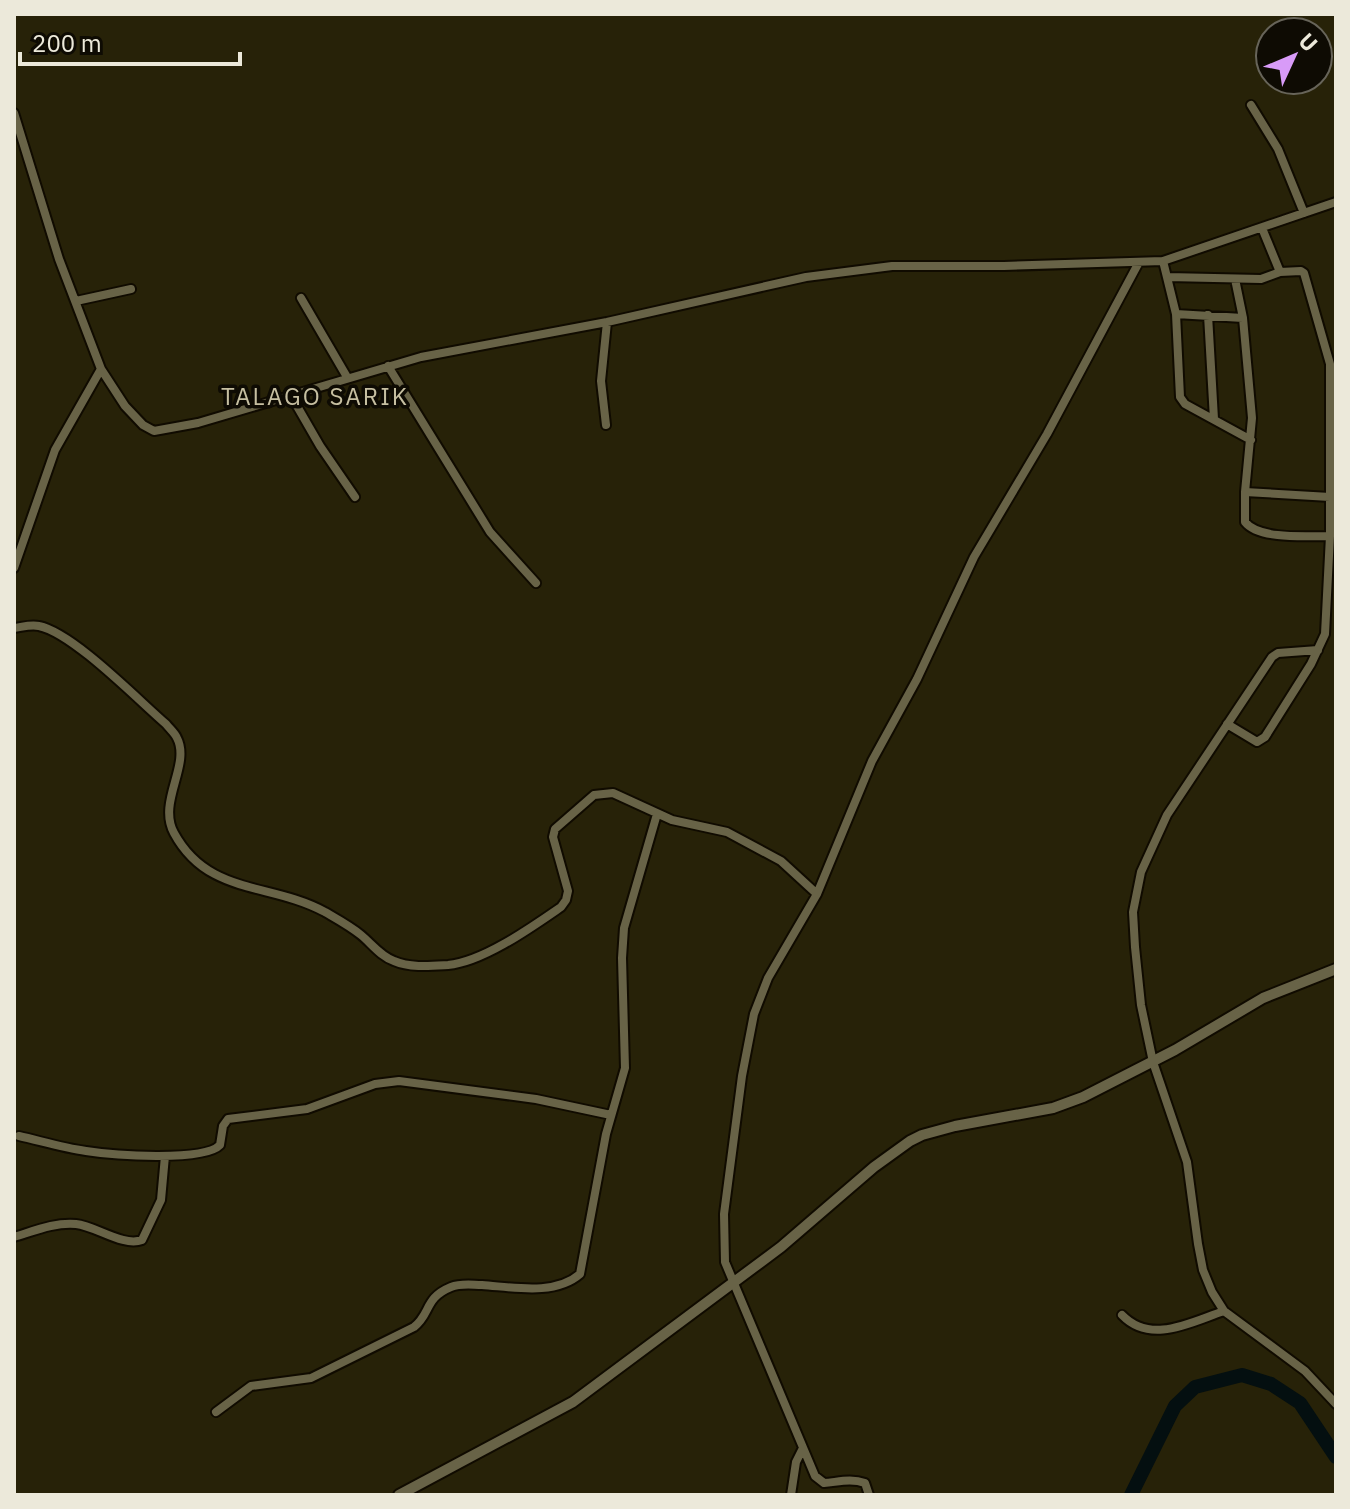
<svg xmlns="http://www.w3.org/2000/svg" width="1350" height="1509" viewBox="0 0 1350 1509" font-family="'IBM Plex Sans',sans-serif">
	<rect width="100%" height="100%" fill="#272208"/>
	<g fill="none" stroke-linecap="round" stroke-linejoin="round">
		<path stroke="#040f10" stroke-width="14" d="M 1131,1495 L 1175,1406 L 1195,1387 L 1242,1375 L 1271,1384 L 1300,1403 L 1336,1457"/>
		<g stroke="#100b00" stroke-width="12">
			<path id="minor" d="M 1251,105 L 1278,149 L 1304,213
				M 14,113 L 59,259 L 101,369 L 125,406 L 143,425 L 154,431 L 198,423 L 421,357 L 607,322 L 806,277 L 892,266 L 1004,266 L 1163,261 L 1336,202
				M 1262,228 L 1280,272
				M 1163,261 L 1176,314 L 1180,397 L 1185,404 L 1251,440
				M 1167,277 L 1261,279 L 1280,272 L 1301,271 L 1304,273 L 1330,364 L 1330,536 L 1325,634 L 1311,664 L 1265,737 L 1257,742 L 1227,724
				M 1235,279 L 1243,318 L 1252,418 L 1245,492 L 1245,522 C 1259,540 1308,536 1330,536
				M 301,298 L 347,377
				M 76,301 L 131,289
				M 1176,314 L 1243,318
				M 1208,315 L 1214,419
				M 388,366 L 490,532 L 536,583
				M 290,394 L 320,446 L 355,497
				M 606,425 L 601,381 L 607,322
				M 1245,492 L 1330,497
				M 14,568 L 55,450 L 101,369
				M 14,628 C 22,627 31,624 39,626 C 73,633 137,699 166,724 C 170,729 175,733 177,738 C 191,765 157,802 174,833 C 208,896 270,882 325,912 C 337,919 350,926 361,935 C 372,944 380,956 394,961 C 410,968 431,966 448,965 C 483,962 532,927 561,907 L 566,900 L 568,891 L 553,837 L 555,829 L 594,795 L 613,793 L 672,820 L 727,832 L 781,861 L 817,894
				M 1318,650 L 1278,653 L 1272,657 L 1167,815 L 1141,872 L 1133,912 L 1135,947 L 1141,1005 L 1153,1062 L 1187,1162 L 1198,1244 L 1203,1270 L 1212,1292 L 1224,1311 L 1305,1371 L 1336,1404
				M 19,1136 C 41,1141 63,1148 86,1151 C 111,1155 204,1162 220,1145 L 223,1126 L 228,1119 L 307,1109 L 375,1084 L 399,1081 L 536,1099 L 611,1115
				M 14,1237 C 34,1231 55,1222 76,1224 C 96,1226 123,1247 142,1240 L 161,1200 L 165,1156
				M 1122,1315 C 1151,1345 1191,1322 1224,1311
				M 216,1412 L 251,1386 L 311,1378 L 414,1327 C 431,1314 424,1298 451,1287 C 461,1283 472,1285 482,1285 C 512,1287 555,1296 580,1274 L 606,1134 L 625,1068 L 622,958 L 624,928 L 657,814
				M 791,1495 L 796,1462 L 803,1448
				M 869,1495 L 865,1483 C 851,1478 838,1482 824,1483 L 815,1476 L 725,1262 L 724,1214 L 742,1076 L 754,1014 L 768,978 L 817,894 L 872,761 L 917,679 L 974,557 L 1047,434 L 1138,264"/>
		</g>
		<g stroke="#100b00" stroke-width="14">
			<path id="tertiary" d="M 399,1495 L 573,1402 L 781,1247 L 874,1167 L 910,1141 L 922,1135 L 955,1126 L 1053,1108 L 1083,1097 L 1175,1050 L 1263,998 L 1336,969"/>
		</g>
		<use href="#minor" stroke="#686347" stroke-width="8"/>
		<use href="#tertiary" stroke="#686347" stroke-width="10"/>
	</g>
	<g text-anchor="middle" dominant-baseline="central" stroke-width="7" stroke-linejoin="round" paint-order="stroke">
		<g font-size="24" letter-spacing="2" fill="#c6bfa1" stroke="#0e0b03">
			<text x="315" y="396">TALAGO SARIK</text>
		</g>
	</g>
	<rect width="1350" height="1509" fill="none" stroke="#ece9da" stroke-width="32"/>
	<g transform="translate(1294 56) rotate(46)"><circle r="38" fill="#0e0b03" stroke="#676459" stroke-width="2"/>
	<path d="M0-6L14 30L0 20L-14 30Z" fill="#d89bf8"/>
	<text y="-12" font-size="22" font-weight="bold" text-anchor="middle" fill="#ece9da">U</text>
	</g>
	<path d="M20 52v12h220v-12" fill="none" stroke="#ece9da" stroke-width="4"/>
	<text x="32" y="52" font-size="24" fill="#ece9da" stroke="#0e0b03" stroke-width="6" paint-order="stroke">200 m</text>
</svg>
